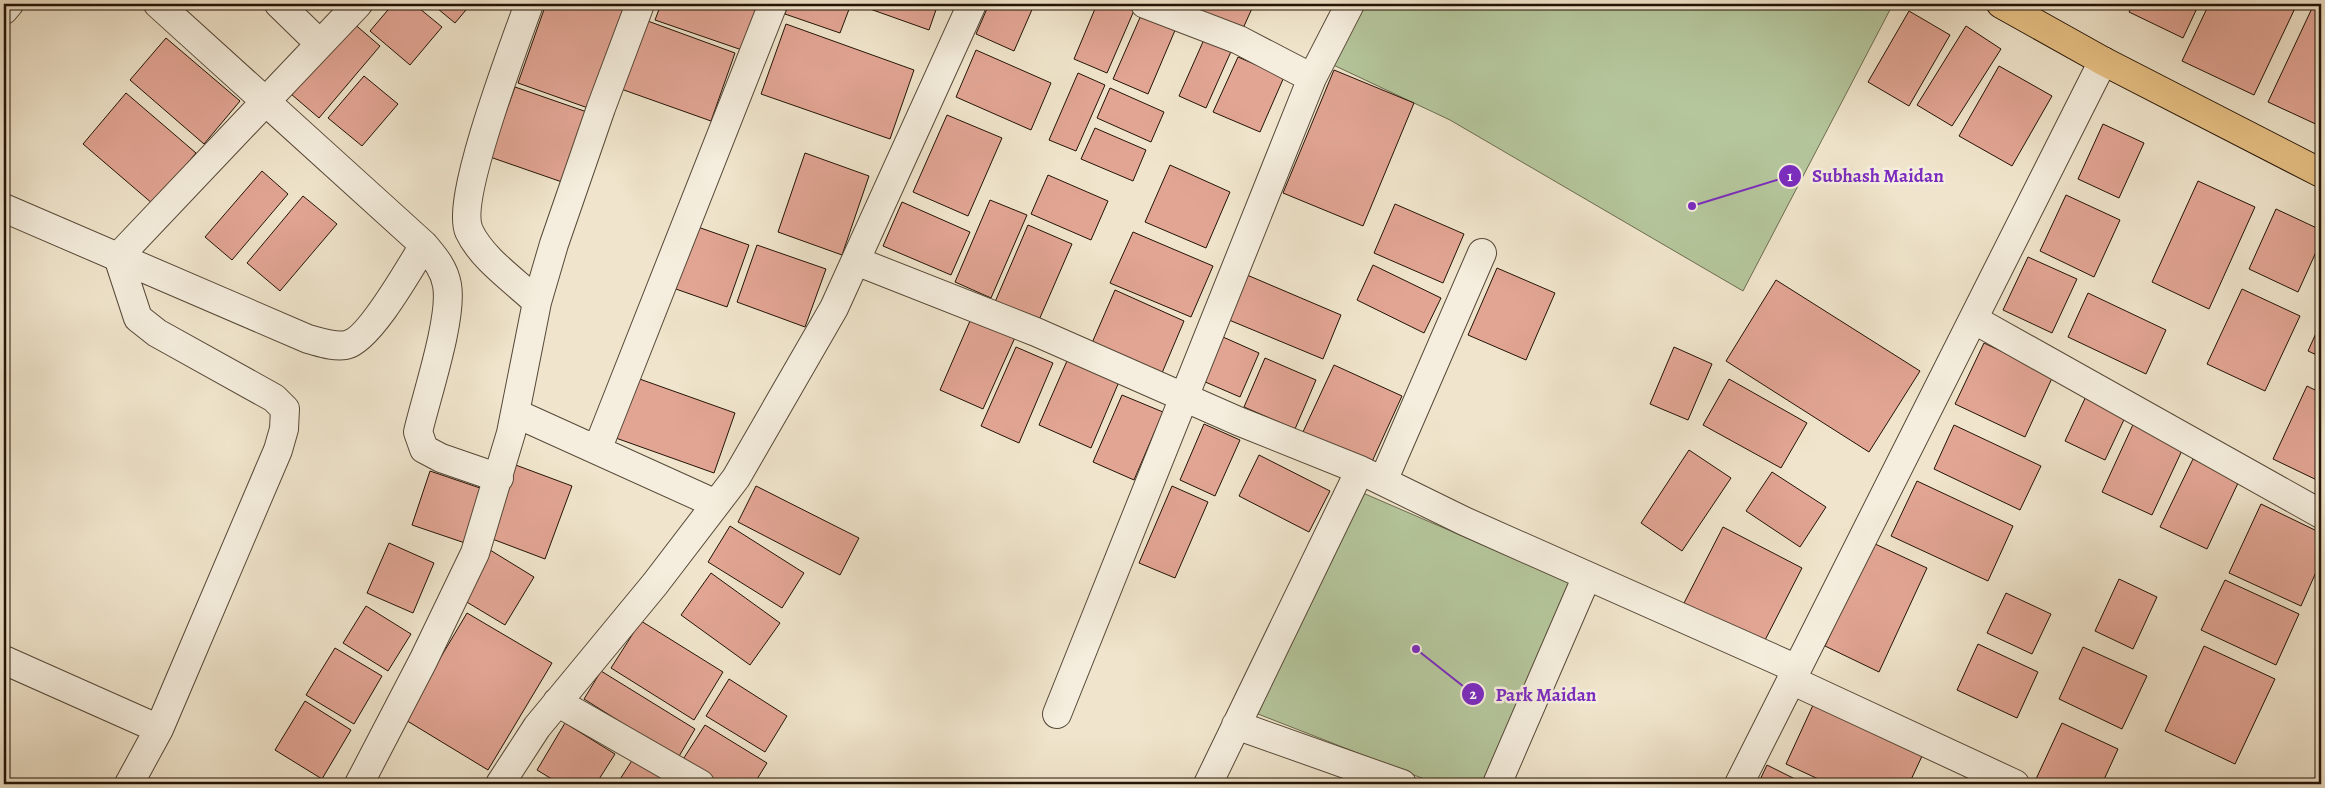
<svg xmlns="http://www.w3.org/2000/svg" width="2325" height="788" viewBox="0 0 2325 788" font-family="Alegreya,serif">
	<rect width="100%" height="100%" fill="#f0e5cc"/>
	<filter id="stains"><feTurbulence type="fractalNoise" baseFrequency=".004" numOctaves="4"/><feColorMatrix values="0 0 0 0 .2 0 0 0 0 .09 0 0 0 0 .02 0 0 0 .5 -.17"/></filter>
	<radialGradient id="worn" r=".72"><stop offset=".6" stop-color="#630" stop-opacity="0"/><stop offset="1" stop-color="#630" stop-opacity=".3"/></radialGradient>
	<path fill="#b5c69c" stroke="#6c6c50" d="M 1356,4 L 1893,4 L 1743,291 L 1450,120 L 1327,62 Z
		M 1356,490 L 1571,583 L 1488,784 L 1437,784 L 1258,714 Z"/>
	<path fill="#e2a594" stroke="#231305" d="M 393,4 L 414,4 L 442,27 L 410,65 L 370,31 Z
		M 432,4 L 471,4 L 455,23 Z
		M 546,4 L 625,4 L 588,108 L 518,83 Z
		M 661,4 L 758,4 L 742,50 L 655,20 Z
		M 788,4 L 851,4 L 840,33 L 785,14 Z
		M 856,4 L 938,4 L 929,30 Z
		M 989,4 L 1034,5 L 1014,51 L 976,34 Z
		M 1097,4 L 1130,4 L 1136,6 L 1107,73 L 1074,59 Z
		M 1174,4 L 1254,4 L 1240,35 Z
		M 2099,4 L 2112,4 L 2109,9 Z
		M 2133,4 L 2199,4 L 2183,38 L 2129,12 Z
		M 2209,4 L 2297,4 L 2254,95 L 2182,61 Z
		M 2314,4 L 2321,4 L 2320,126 L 2268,102 Z
		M 1909,11 L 1950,35 L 1909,106 L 1868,82 Z
		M 1142,13 L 1176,28 L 1148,94 L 1113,79 Z
		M 645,20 L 735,53 L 711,121 L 621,89 Z
		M 352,22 L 380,46 L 319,118 L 291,94 Z
		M 786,24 L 914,70 L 890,139 L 761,94 Z
		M 1966,26 L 2001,49 L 1952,126 L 1917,105 Z
		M 1206,35 L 1233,47 L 1206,108 L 1179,96 Z
		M 166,38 L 240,101 L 204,144 L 130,80 Z
		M 976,50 L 1051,83 L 1031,130 L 956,97 Z
		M 1238,57 L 1284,77 L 1260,132 L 1213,112 Z
		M 1999,66 L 2052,96 L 2012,166 L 1959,136 Z
		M 1334,70 L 1414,103 L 1363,226 L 1283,193 Z
		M 1078,73 L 1105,85 L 1076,151 L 1049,140 Z
		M 364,76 L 398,104 L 362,146 L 328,118 Z
		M 515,87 L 587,112 L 562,182 L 490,157 Z
		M 1110,88 L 1164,112 L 1151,142 L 1097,118 Z
		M 126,93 L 196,153 L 153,204 L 83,144 Z
		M 947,115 L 1002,138 L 968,216 L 913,192 Z
		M 2103,124 L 2144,143 L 2119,198 L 2078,179 Z
		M 1095,128 L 1146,150 L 1133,181 L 1081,159 Z
		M 805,153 L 869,176 L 842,255 L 778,232 Z
		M 1170,165 L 1230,192 L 1206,248 L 1145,222 Z
		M 262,171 L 288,194 L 232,260 L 205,237 Z
		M 1048,175 L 1108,201 L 1091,240 L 1031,214 Z
		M 2198,181 L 2255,207 L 2209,309 L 2152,282 Z
		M 2066,195 L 2120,220 L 2094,277 L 2040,251 Z
		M 303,196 L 337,224 L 280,291 L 247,263 Z
		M 990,200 L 1027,215 L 991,298 L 955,282 Z
		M 902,202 L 970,232 L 951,275 L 883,246 Z
		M 1395,204 L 1464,234 L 1443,283 L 1374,253 Z
		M 2276,209 L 2321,230 L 2321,241 L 2298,292 L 2249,269 Z
		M 1028,225 L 1072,244 L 1039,320 L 995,302 Z
		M 695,226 L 749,245 L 727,307 L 673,288 Z
		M 1133,232 L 1213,266 L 1191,317 L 1110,283 Z
		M 757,245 L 826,269 L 805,327 L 737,302 Z
		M 2028,257 L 2077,279 L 2052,333 L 2003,310 Z
		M 1373,265 L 1441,298 L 1424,333 L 1357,300 Z
		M 1497,268 L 1555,293 L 1526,360 L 1468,335 Z
		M 1247,275 L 1341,315 L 1323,359 L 1229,320 Z
		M 1776,280 L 1920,371 L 1869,452 L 1726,361 Z
		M 2242,289 L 2300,316 L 2265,391 L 2207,364 Z
		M 1115,290 L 1184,321 L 1162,373 L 1092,343 Z
		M 2088,293 L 2166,330 L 2146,374 L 2068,337 Z
		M 973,314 L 1017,333 L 983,409 L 940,390 Z
		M 2321,322 L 2321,357 L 2308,351 Z
		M 1223,337 L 1259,353 L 1240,397 L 1203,381 Z
		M 1984,343 L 2053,376 L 2025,437 L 1955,404 Z
		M 1016,347 L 1053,363 L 1019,443 L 981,426 Z
		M 1674,347 L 1712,364 L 1688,420 L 1650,404 Z
		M 1070,354 L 1121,377 L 1091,448 L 1039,425 Z
		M 1265,358 L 1316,380 L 1295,429 L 1244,407 Z
		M 1334,365 L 1402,396 L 1370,466 L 1302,434 Z
		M 634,377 L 735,413 L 714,473 L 613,437 Z
		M 1729,379 L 1807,423 L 1781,468 L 1703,425 Z
		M 2307,386 L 2321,393 L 2321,482 L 2273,459 Z
		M 2089,390 L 2129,409 L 2105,460 L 2065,441 Z
		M 1122,395 L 1163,412 L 1134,480 L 1093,462 Z
		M 2136,418 L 2186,442 L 2152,515 L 2102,492 Z
		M 1204,424 L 1240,440 L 1215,496 L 1180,480 Z
		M 1954,425 L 2041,466 L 2020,510 L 1934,469 Z
		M 1689,450 L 1731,478 L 1682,551 L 1641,523 Z
		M 1259,455 L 1330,491 L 1309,532 L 1239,496 Z
		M 2193,459 L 2239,481 L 2207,549 L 2160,527 Z
		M 513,464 L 572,486 L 545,559 L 487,537 Z
		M 430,471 L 483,489 L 465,543 L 412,525 Z
		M 1772,472 L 1826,507 L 1800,547 L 1746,511 Z
		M 1917,481 L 2013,526 L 1988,581 L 1891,536 Z
		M 756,486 L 859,538 L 840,575 L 738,522 Z
		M 1172,486 L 1208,502 L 1175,578 L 1139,563 Z
		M 2261,504 L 2321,533 L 2321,561 L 2301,606 L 2229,573 Z
		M 730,526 L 804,573 L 782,608 L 708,562 Z
		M 1723,527 L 1802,568 L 1763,644 L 1684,603 Z
		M 389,543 L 434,563 L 413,613 L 367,593 Z
		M 1873,543 L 1927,568 L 1879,672 L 1825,646 Z
		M 490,550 L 534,577 L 505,625 L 460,598 Z
		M 711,573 L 780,623 L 750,665 L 681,615 Z
		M 2119,579 L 2157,597 L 2133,649 L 2095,631 Z
		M 2225,580 L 2299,614 L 2276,665 L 2201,630 Z
		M 2006,593 L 2051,614 L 2032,654 L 1987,633 Z
		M 366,606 L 411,634 L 388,671 L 343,643 Z
		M 467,613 L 552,663 L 488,770 L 404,719 Z
		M 641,621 L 723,672 L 694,720 L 611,668 Z
		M 1978,644 L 2038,672 L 2017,718 L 1957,690 Z
		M 2204,646 L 2275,679 L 2235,764 L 2165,731 Z
		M 2083,647 L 2147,676 L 2122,729 L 2059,699 Z
		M 335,648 L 382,676 L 354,724 L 306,695 Z
		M 601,671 L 695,729 L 678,758 L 584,699 Z
		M 729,679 L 787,716 L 765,752 L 706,716 Z
		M 305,701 L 351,730 L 322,779 L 275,750 Z
		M 1814,703 L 1923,754 L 1909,784 L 1829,784 L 1786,764 Z
		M 565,723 L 615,754 L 596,784 L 560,784 L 537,770 Z
		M 2062,723 L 2118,749 L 2102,784 L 2046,784 L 2036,779 Z
		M 705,725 L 767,763 L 754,784 L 712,784 L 680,764 Z
		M 638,751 L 692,784 L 617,784 Z
		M 1767,765 L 1805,784 L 1758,784 Z
		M 535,778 L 545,784 L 531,784 Z"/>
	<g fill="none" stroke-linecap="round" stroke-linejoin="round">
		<g stroke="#564837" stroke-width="30">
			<path id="minor" d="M 158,4 L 424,245 C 434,257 444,268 447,285 C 453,318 426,397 418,432 L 424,449 L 441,458 L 499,478
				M 279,4 L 320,44
				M 529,4 C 515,43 455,199 469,231 C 482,259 515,281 537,302
				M 1145,4 L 1239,40 L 1312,78
				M 4,10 L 9,4
				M 4,208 L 308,339 C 320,342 333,347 346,345 C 369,341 411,266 424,245
				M 856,261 L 1036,332 L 1238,421 L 1360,470 L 1464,521 L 1797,669
				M 1973,319 L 2321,514
				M 515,413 L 716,504
				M 597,450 L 773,4
				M 1383,481 L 1482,253
				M 4,660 L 159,729
				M 1791,680 L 2015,784
				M 557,702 L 700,784
				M 1057,714 L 1312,78 L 1350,4
				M 1236,725 L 1402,784
				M 129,784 L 159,729 L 278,450 L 284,429 L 285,409 L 274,398 L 157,333 L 138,318 L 118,257 L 358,4
				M 359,784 L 423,661 L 475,553 L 511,433 L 537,302 L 554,244 L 601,108 L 640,4
				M 500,784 L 537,727 L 655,584 L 736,478 L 834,308 L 972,4
				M 1208,784 L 1360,470
				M 1497,784 L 1587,576
				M 1739,784 L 2103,61"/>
		</g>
		<g stroke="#231305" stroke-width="30">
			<path id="highway" d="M 2001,4 L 2103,61 L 2321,173"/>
		</g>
		<use href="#minor" stroke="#f5eede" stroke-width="28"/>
		<use href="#highway" stroke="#e8c286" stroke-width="28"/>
	</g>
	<path fill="none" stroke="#7b2cbf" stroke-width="2" d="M1692 206L1790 176M1416 649L1473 694"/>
	<g fill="#7b2cbf" stroke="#f5eede" stroke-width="2">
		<circle cx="1692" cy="206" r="5"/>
		<circle cx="1416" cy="649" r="5"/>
		<circle cx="1790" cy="176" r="12"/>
		<circle cx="1473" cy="694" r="12"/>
	</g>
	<g font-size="15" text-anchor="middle" font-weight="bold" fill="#fff">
		<text x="1790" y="181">1</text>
		<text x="1473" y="699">2</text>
	</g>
	<g font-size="19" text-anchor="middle" font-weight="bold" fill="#7b2cbf" stroke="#f5eede" stroke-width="5" stroke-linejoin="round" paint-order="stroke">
		<text x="1878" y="182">Subhash Maidan</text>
		<text x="1546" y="701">Park Maidan</text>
	</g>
	<rect width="2325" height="788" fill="none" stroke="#f0e5cc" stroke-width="20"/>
	<rect x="5" y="5" width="2315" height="778" fill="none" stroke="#231305" stroke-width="2.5"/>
	<rect x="10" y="10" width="2305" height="768" fill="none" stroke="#231305"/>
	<rect width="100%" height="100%" filter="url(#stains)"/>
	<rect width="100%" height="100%" fill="url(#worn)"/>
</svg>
